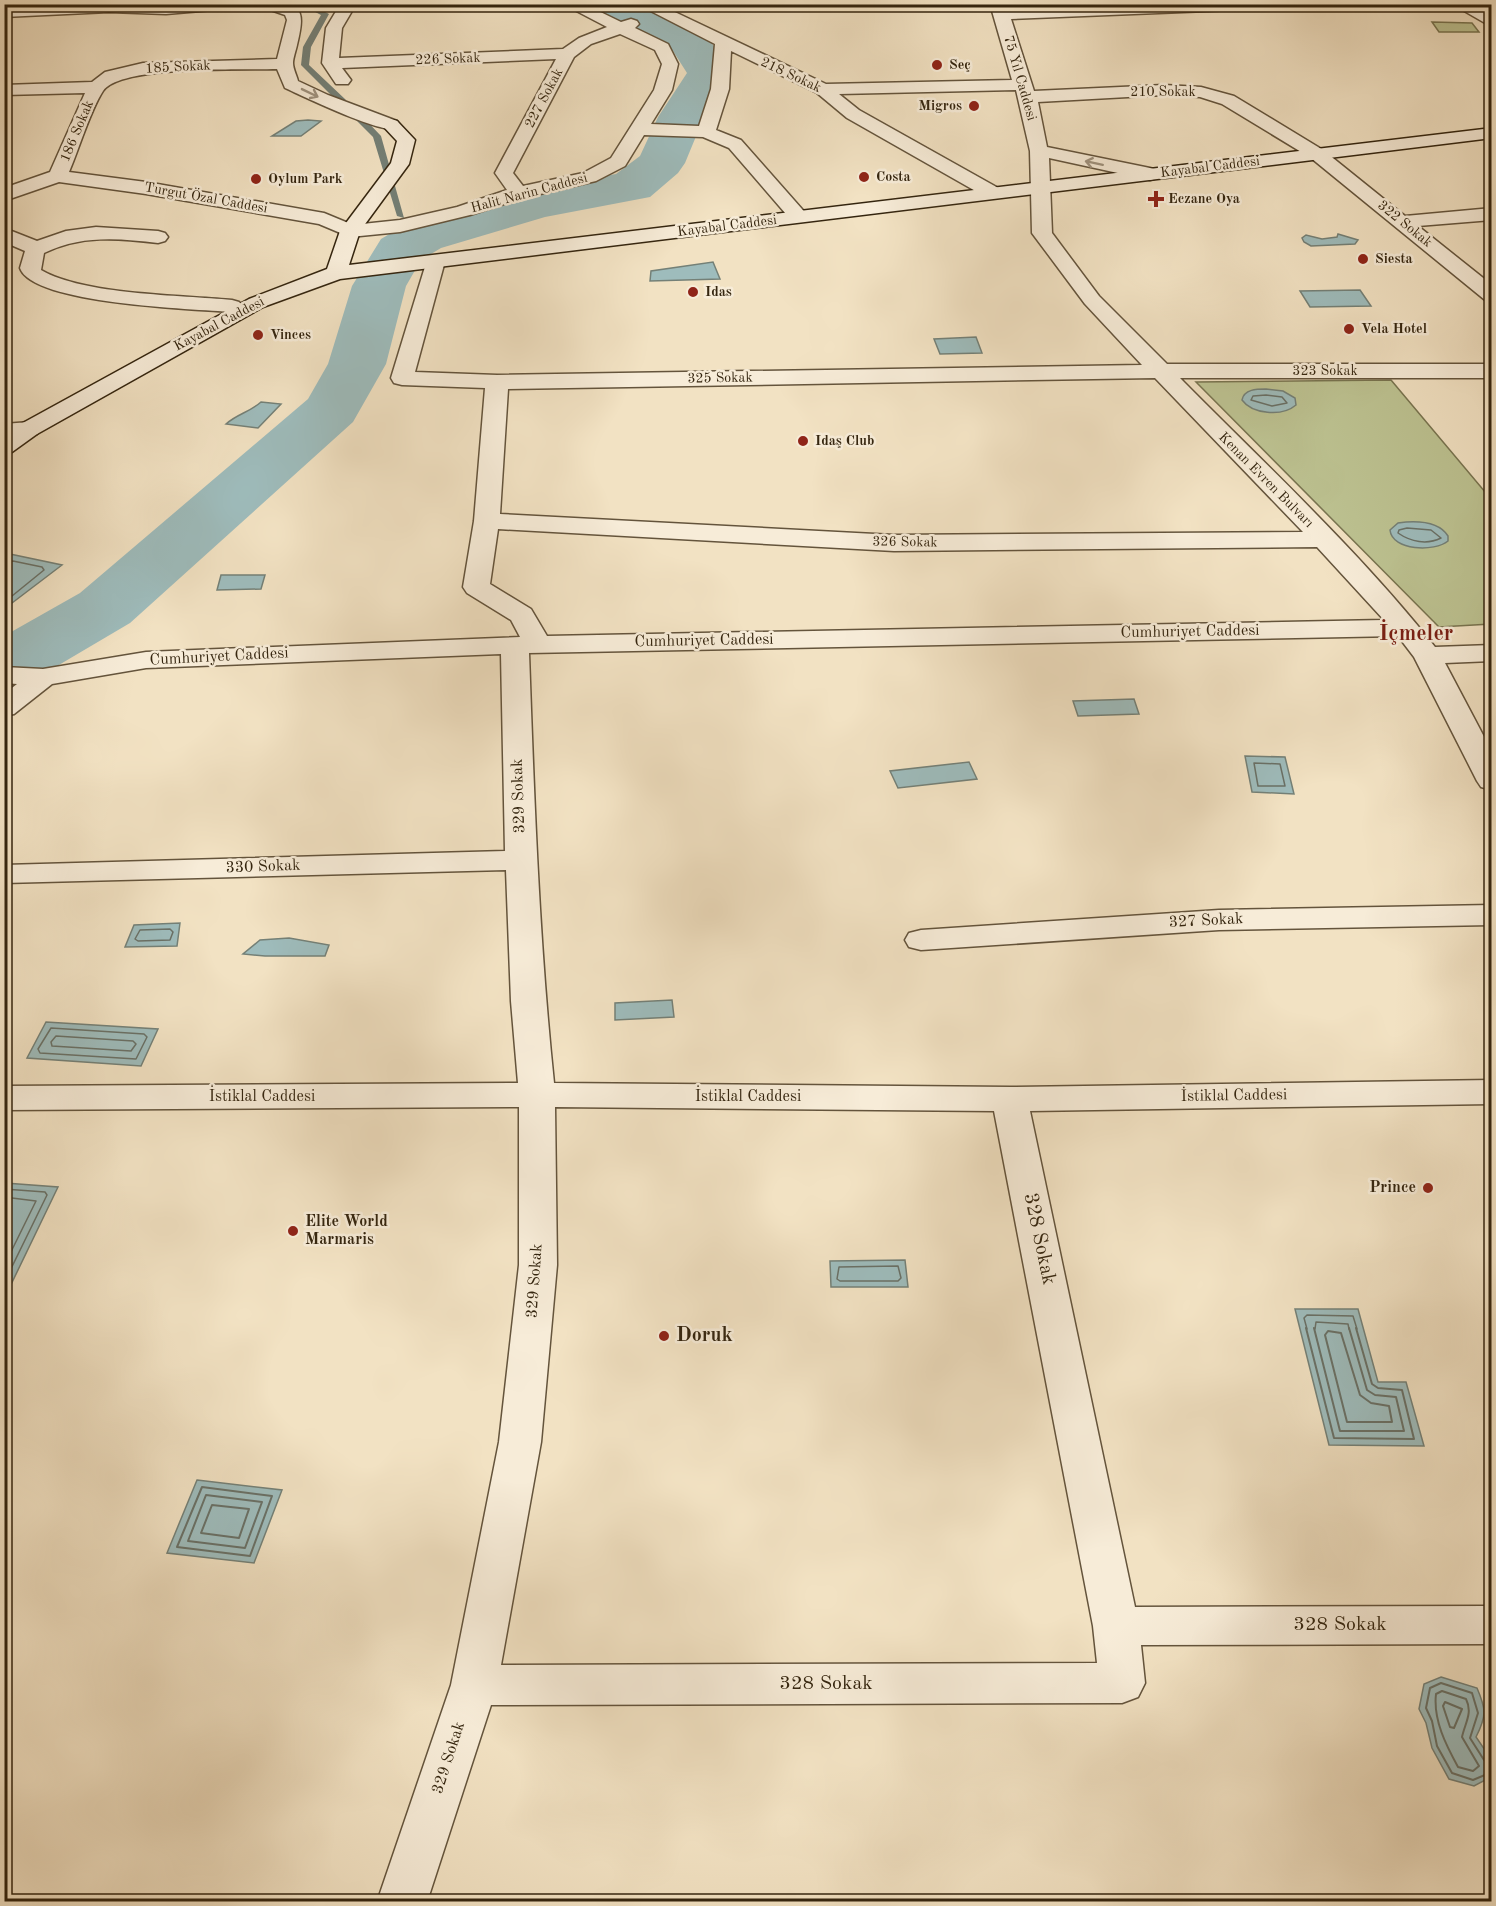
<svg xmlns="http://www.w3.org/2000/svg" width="1496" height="1906" viewBox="0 0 1496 1906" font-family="'Old Standard TT',serif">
	<rect width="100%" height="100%" fill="#f2e2c3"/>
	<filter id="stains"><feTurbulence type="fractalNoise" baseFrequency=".00333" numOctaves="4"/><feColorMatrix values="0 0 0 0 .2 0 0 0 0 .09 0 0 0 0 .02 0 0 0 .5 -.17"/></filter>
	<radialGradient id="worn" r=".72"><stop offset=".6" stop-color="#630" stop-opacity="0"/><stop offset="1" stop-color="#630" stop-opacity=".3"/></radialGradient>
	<path fill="#bdc392" stroke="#787450" stroke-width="1.5" d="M 1432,22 L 1472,23 L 1479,32 L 1439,32 Z
		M 1391,380 L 1491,499 L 1491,624 L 1439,627 L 1196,382 Z"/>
	<path fill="#9ebcbc" stroke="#748077" stroke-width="1.5" d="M 308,120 L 321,121 L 301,136 L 272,136 L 296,121 Z
		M 1338,234 L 1358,240 L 1355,244 L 1311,246 L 1304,242 L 1302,238 L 1306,235 L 1322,239 L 1337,237 Z
		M 713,262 L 720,279 L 650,281 L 651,271 Z
		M 1360,290 L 1371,306 L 1310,307 L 1300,291 Z
		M 976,337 L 982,353 L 940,354 L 934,339 Z
		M 1266,389 L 1283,391 L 1295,398 L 1296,405 C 1282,417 1252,414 1242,400 C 1244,389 1257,389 1266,389 Z
		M 261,402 L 281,404 L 258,428 L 226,424 C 237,414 250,412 261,402 Z
		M 1406,522 C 1421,521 1440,523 1448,536 L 1448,541 C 1435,552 1392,551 1390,530 L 1398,523 Z
		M 10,554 L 62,565 L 12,603 L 4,601 L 5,558 Z
		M 221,575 L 265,575 L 261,589 L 217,590 Z
		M 1134,699 L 1139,714 L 1078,716 L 1073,701 Z
		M 1245,756 L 1285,757 L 1294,794 L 1252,792 Z
		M 969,762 L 977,779 L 898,788 L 890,771 Z
		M 180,923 L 177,946 L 125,947 L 134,925 Z
		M 289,938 L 329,945 L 325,956 L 265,956 L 243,954 L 260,940 Z
		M 672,1000 L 674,1017 L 615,1020 L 615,1003 Z
		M 46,1022 L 158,1029 L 141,1066 L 27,1058 Z
		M 5,1183 L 58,1187 L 5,1297 L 4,1183 Z
		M 905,1260 L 908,1287 L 831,1287 L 830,1261 Z
		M 1295,1309 L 1358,1309 L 1378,1382 L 1406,1382 L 1424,1446 L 1329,1445 Z
		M 197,1480 L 282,1490 L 254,1563 L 167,1553 Z
		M 1441,1677 L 1477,1688 C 1486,1709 1487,1715 1476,1737 L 1489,1756 L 1491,1777 L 1474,1786 L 1449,1779 L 1432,1748 L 1426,1723 L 1419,1709 L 1424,1684 Z"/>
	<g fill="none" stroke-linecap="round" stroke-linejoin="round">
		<path stroke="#697066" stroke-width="1.5" d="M 1266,395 L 1282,397 L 1287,403 L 1272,406 L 1251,400 L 1253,396 Z
			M 1407,528 L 1431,530 L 1441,538 C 1427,545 1411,542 1398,533 L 1399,530 Z
			M 4,563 L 13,561 L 42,567 L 44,570 L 12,596 L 4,596
			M 1254,763 L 1280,764 L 1285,786 L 1258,786 Z
			M 170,929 L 173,932 L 170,940 L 138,941 L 135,939 L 140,930 Z
			M 51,1028 L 144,1034 L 147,1037 L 136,1059 L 40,1053 L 38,1049 Z
			M 56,1036 L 133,1041 L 136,1044 L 131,1051 L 52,1046 L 51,1042 Z
			M 4,1189 L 45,1192 L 47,1195 L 4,1283
			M 4,1197 L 36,1201 L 4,1266
			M 898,1266 L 901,1278 L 898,1281 L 840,1281 L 837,1279 L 839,1267 Z
			M 1307,1329 L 1304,1318 L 1307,1315 L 1353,1316 L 1357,1329
			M 1315,1329 L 1316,1322 L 1348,1324 L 1349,1329"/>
		<path stroke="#697066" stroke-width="2" d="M 1306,1328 L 1334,1438 L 1414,1439 L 1402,1390 L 1378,1388 L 1372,1384 L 1356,1328
			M 1314,1328 L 1340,1431 L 1404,1431 L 1396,1397 L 1375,1395 L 1367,1390 L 1349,1328
			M 1328,1331 L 1341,1333 L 1360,1395 L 1371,1403 L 1389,1406 L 1392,1422 L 1347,1422 L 1325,1335 Z
			M 202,1487 L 272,1496 L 250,1556 L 177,1547 Z
			M 206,1495 L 262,1502 L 245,1548 L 188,1541 Z
			M 212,1505 L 249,1509 L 239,1538 L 201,1533 Z
			M 1442,1691 L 1466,1699 C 1473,1713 1465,1723 1462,1737 L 1479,1766 L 1473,1771 L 1458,1767 C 1446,1745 1433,1720 1436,1694 Z
			M 1445,1702 L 1462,1709 L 1454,1728 L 1450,1727 L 1443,1706 Z
			M 1492,1762 L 1484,1760 L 1470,1738 L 1478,1713 L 1472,1693 L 1441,1683 L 1430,1688 L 1426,1708 L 1432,1721 L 1437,1746 L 1452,1773 L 1473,1780 L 1492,1772"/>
		<path fill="#748077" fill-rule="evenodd" d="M 300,4 L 310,4 L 329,14 L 311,47 L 309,65 L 346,100 L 346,104 L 340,104 L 301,65 L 303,47 L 321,15 Z
			M 355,115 L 361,115 L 381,136 L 404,218 L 397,216 L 373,137 L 355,119 Z
			M 406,231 L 411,234 L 412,247 L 404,245 L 401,234 Z"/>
		<path fill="#9ebcbc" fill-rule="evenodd" d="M 586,4 L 641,4 L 703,33 L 714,46 L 731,73 L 704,117 L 685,163 L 678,173 L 650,197 L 545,217 L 441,248 L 421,260 L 406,286 L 386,364 L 353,422 L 130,623 L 30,682 L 4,688 L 4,636 L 80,593 L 308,399 L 328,364 L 352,286 L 381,239 L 403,226 L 519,192 L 616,174 L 640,156 L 658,117 L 687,73 L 673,51 L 591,13 Z"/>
		<g stroke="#64543c" stroke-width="3">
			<path id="street" d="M 62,4 L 232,4 L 225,9 L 166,14 L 109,12 L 4,17 L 4,7 Z
				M 261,4 C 299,4 307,4 297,45 C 296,50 293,58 293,63 C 293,69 297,76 298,81 L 328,95 L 397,121 L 400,125 L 397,129 C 379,133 305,97 285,88 L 277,69 C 244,70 120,65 103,91 C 90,111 79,149 69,172 L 146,182 L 324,213 L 353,225 L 400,220 L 457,207 L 507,190 L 495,173 L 556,59 L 342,68 L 351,80 L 348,84 L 336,84 L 322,63 L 326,28 L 338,8 L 344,6 L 352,11 L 342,28 L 339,58 L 563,49 L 579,38 L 607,27 L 563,4 L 584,4 L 621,22 L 631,19 L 637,21 L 639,24 L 635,28 L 668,44 L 678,64 L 672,90 L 651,124 L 699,126 L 711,89 L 715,44 L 637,4 L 658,4 L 826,84 L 1012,80 L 990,4 L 1006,4 L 1008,10 L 1136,4 L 1265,4 L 1258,9 L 1011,19 L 1034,91 L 1164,85 L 1201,87 L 1234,96 L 1323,150 L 1405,216 L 1492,208 L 1492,220 L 1418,226 L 1492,285 L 1492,302 L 1485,300 L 1311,158 L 1222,104 L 1200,97 L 1164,95 L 1038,102 L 1047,147 L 1150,168 L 1157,170 L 1159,174 L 1157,178 L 1150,180 L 1049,158 L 1052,233 L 1099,296 L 1167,364 L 1492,364 L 1492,378 L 1180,378 C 1265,464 1360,552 1435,647 L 1492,645 L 1492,661 L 1445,663 L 1492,752 L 1492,790 L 1481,787 L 1477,781 L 1414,657 L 1398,636 L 529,653 C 534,797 539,940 554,1083 L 1010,1087 L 1492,1080 L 1492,1104 L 1030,1111 L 1135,1607 L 1492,1606 L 1492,1644 L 1141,1645 L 1145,1683 L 1138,1697 L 1122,1703 L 491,1705 L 427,1902 L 377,1902 L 451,1685 L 499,1442 L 519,1265 L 519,1107 L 4,1110 L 4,1086 L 518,1083 L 511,1001 L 506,870 L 4,883 L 4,865 L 505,851 L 501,654 L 146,668 L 52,684 L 14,714 L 4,716 L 4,694 L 17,684 L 4,683 L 4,667 L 43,669 L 146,652 L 520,637 L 511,620 L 467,593 L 463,587 L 474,521 L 485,388 L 402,385 L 394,383 L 391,378 L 428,257 L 442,257 L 445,261 L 415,372 L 497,375 L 1142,365 L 1085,304 L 1032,233 L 1030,151 L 1016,90 L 839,94 L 859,110 L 1000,189 L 1003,193 L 1000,197 L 986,197 L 847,118 L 817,93 L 731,51 L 729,89 L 716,130 L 741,140 L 809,217 L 806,221 L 792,221 L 729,148 L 703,137 L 644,135 L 625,166 L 596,181 L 523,198 L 470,215 L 400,232 L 350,237 L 319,224 L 146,194 L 59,182 L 4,201 L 4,188 L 50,172 L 85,93 L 4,95 L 4,85 L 92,82 L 105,72 L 143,63 L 277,59 L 287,20 L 285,15 L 262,7 ZM 620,34 L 655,50 L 662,64 L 654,90 L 611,158 L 583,173 L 523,186 L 513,173 L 574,57 L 591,44 ZM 1155,378 L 1303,532 L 894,535 L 500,514 L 508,389 ZM 498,529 L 894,551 L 1317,547 L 1384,620 L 547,636 L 531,609 L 490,584 ZM 555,1107 L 994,1111 L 1093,1626 L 1097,1663 L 501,1665 L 541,1442 L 557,1265 Z
				M 1452,4 L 1472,4 L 1492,15 L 1492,27 Z
				M 96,227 L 158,231 L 165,233 L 168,237 L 165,241 L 158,243 C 118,238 81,235 44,253 L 41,270 C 84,295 181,295 232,300 L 239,302 L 243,306 L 239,310 L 232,312 C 194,309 32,304 20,268 L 25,251 L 4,242 L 4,228 L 37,241 L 66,231 Z
				M 29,422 L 37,424 L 41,429 L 37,434 L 4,438 L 4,424 Z
				M 1492,905 L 1492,925 L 1219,930 L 921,950 L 909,947 L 905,940 L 909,933 L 921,930 L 1219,910 Z"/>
		</g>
		<g stroke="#34250f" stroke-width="3">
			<path id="secondary" d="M 391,120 L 397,121 L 415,140 L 409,164 L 360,231 L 349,265 L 1492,128 L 1492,138 L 340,279 L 263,307 L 37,434 L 12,452 L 4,454 L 4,436 L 21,424 L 249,299 L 327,269 L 340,231 L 391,163 L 397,141 L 382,125 L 385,121 Z"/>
		</g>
		<use href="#street" fill="#f7ecd8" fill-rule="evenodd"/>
		<use href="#secondary" fill="#f7ecd8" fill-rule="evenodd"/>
	</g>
	<defs><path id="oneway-shaft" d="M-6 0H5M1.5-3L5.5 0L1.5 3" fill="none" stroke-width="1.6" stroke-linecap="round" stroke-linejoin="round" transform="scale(1.5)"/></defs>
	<g stroke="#9f927e">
		<use href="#oneway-shaft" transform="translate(310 93) rotate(26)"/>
		<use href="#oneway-shaft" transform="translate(1094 163) rotate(-168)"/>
	</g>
	<g fill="#8f2418" stroke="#f7ecd8" stroke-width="2">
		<circle cx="937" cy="65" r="6"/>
		<circle cx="974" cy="106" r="6"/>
		<circle cx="864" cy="177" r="6"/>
		<circle cx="256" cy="179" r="6"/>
		<path d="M1153 190h6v6h6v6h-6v6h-6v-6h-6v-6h6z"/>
		<circle cx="1363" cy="259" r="6"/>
		<circle cx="693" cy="292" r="6"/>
		<circle cx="1349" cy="329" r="6"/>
		<circle cx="258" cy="335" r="6"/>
		<circle cx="803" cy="441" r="6"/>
		<circle cx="1428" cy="1188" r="6"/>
		<circle cx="293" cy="1231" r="6"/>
		<circle cx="664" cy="1336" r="6"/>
	</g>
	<g text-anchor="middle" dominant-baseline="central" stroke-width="5" stroke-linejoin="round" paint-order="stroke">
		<g font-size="14" fill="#34250f" stroke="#f7ecd8">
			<text transform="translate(448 59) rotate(-2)">226 Sokak</text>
			<text transform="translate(178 67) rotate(-3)">185 Sokak</text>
			<text transform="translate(791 75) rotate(25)">218 Sokak</text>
			<text transform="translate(1020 78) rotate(74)">75 Yıl Caddesi</text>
			<text x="1163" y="92">210 Sokak</text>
			<text transform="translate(544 98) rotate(-62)">227 Sokak</text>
			<text transform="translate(77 131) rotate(-67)">186 Sokak</text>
			<text transform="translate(1210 167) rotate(-7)">Kayabal Caddesi</text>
			<text transform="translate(529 193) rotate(-15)">Halit Narin Caddesi</text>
			<text transform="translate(206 198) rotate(10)">Turgut Özal Caddesi</text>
			<text transform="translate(1405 224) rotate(39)">322 Sokak</text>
			<text transform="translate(727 226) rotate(-7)">Kayabal Caddesi</text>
			<text transform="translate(219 324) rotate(-28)">Kayabal Caddesi</text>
			<text x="1325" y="371">323 Sokak</text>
			<text transform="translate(720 378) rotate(-1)">325 Sokak</text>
			<text transform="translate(1266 480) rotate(45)">Kenan Evren Bulvarı</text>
			<text transform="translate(905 542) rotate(1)">326 Sokak</text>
		</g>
		<g font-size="14" font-weight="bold" fill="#34250f" stroke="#f7ecd8" text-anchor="start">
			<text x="949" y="65">Seç</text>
			<text x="962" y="106" text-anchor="end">Migros</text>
			<text x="876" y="177">Costa</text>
			<text x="268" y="179">Oylum Park</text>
			<text x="1168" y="199">Eczane Oya</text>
			<text x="1375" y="259">Siesta</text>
			<text x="705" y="292">Idas</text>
			<text x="1361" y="329">Vela Hotel</text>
			<text x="270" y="335">Vinces</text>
			<text x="815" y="441">Idaş Club</text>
		</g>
		<g font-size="16" fill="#34250f" stroke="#f7ecd8">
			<text transform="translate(1190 632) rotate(-1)">Cumhuriyet Caddesi</text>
			<text transform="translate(704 641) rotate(-1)">Cumhuriyet Caddesi</text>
			<text transform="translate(219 657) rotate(-3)">Cumhuriyet Caddesi</text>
			<text transform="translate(519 796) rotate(-92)">329 Sokak</text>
			<text transform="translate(263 867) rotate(-2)">330 Sokak</text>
			<text transform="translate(1206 921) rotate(-3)">327 Sokak</text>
			<text transform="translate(1234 1096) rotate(-1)">İstiklal Caddesi</text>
			<text x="262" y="1097">İstiklal Caddesi</text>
			<text x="748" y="1097">İstiklal Caddesi</text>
			<text transform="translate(535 1281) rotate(-86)">329 Sokak</text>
			<text transform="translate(449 1758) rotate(-72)">329 Sokak</text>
		</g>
		<g font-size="16" font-weight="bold" fill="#34250f" stroke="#f7ecd8" text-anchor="end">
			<text x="1416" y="1188">Prince</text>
			<text x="305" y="1222" text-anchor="start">Elite World<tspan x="305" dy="18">Marmaris</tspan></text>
		</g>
		<g font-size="20" fill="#34250f" stroke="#f7ecd8">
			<text transform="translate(1039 1239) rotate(78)">328 Sokak</text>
			<text x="1340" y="1625">328 Sokak</text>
			<text x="826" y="1684">328 Sokak</text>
		</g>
		<g font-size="20" font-weight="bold" fill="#34250f" stroke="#f7ecd8" text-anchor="start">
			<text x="676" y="1336">Doruk</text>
		</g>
		<g font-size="22" font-weight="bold" fill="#7a1f14" stroke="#f7ecd8">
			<text x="1416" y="634">İçmeler</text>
		</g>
	</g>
	<rect width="1496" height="1906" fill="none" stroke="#f2e2c3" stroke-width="24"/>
	<rect x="6" y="6" width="1484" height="1894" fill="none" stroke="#34250f" stroke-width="3"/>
	<rect x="12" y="12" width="1472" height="1882" fill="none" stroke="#34250f" stroke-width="1.5"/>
	<rect width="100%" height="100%" filter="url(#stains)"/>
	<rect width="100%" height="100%" fill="url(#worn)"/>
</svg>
